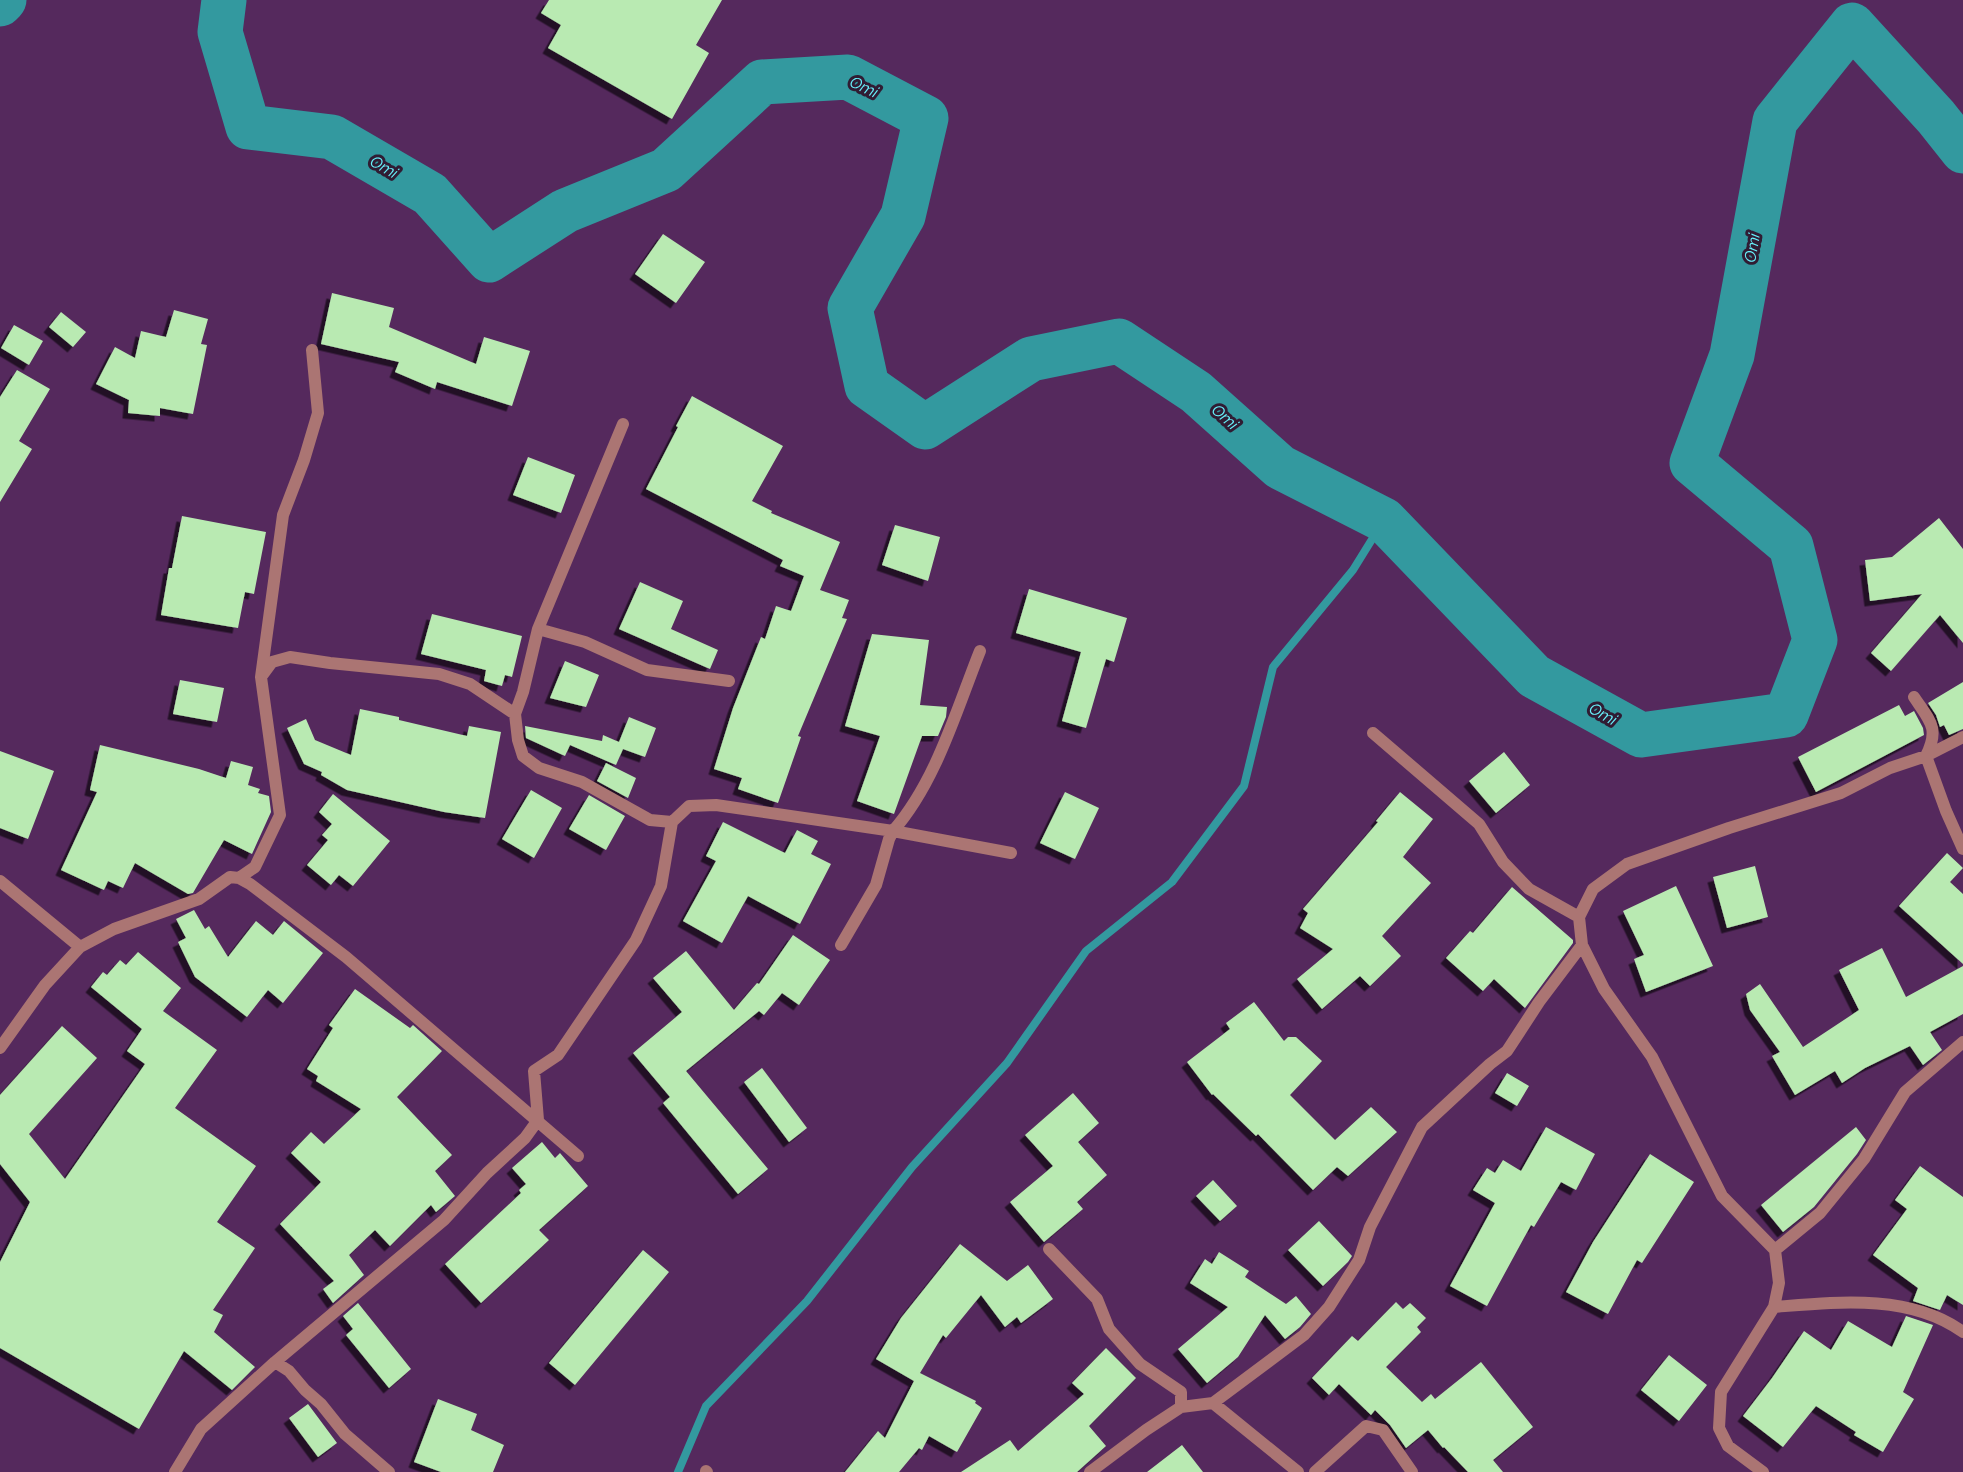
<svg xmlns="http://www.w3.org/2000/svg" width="1963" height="1472" viewBox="0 0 1963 1472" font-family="Raleway,sans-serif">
	<defs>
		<filter id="shadow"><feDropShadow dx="-5.5" dy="5.5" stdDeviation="0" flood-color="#0009"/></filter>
	</defs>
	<rect width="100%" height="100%" fill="#55295d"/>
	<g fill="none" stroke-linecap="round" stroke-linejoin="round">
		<path stroke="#33999f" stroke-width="8" d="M 678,1472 L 706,1406 L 807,1301 L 912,1167 L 1007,1063 L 1086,951 L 1172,882 L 1244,786 L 1273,667 L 1353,570 L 1384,520"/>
		<path stroke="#33999f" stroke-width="45" d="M 224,0 L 220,32 L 248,127 L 332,137 L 430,194 L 489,260 L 565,211 L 666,170 L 762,82 L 848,77 L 926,118 L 903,216 L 850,308 L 867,386 L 925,427 L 1031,359 L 1119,341 L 1196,392 L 1280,467 L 1384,520 L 1534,676 L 1641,735 L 1786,715 L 1815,640 L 1791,546 L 1692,463 L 1732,355 L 1775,121 L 1852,25 L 1936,117 L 1963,151
			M 0,4 L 4,0"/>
	</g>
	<path fill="#b9eab2" filter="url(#shadow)" d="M 549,0 L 722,0 L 696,45 L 709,53 L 672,119 L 548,48 L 561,25 L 541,13 Z
		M 663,234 L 705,262 L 676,303 L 635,274 Z
		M 332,293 L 394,308 L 389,327 L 476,364 L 484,337 L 530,351 L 512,406 L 437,382 L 435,389 L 395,372 L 399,362 L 321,344 Z
		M 174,310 L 208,319 L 201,344 L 207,345 L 193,414 L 160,408 L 160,416 L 128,413 L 129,400 L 96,384 L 115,347 L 135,358 L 141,331 L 166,337 Z
		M 61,312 L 86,332 L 73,347 L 49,327 Z
		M 14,325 L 43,341 L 29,365 L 1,348 Z
		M 17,370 L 50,389 L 19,441 L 32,449 L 0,502 L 0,397 Z
		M 692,396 L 783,446 L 752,501 L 772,511 L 771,513 L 840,542 L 820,590 L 849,600 L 842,618 L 847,619 L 798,736 L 801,737 L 778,803 L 738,789 L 742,778 L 714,769 L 733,708 L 761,637 L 765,639 L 776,606 L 791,611 L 804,576 L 780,566 L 783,560 L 646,489 L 678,427 L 676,426 Z
		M 528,457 L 575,475 L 561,513 L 513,495 Z
		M 182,516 L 266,532 L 254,594 L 245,592 L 238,628 L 161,615 L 169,568 L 172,568 Z
		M 1939,518 L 1963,549 L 1963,643 L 1940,615 L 1891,671 L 1871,653 L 1922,594 L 1870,601 L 1865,560 L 1892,557 Z
		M 895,525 L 940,537 L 928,581 L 882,565 Z
		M 640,582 L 683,601 L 671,629 L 718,650 L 710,669 L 619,629 Z
		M 1029,589 L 1127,618 L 1114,662 L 1106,659 L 1086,728 L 1062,721 L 1081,652 L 1016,633 Z
		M 432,614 L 522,636 L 512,677 L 505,675 L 502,686 L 484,681 L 486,670 L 421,654 Z
		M 872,634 L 929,640 L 920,705 L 947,707 L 946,717 L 938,736 L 922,736 L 894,814 L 857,801 L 880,736 L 845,726 Z
		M 565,661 L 599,675 L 586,707 L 550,698 Z
		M 180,680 L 224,688 L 217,722 L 173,714 Z
		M 1963,682 L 1963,729 L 1949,735 L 1944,725 L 1940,727 L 1936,715 L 1928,703 Z
		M 1899,705 L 1905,716 L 1914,711 L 1923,728 L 1924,735 L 1816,792 L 1798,757 Z
		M 360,709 L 399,717 L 399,720 L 467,736 L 469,726 L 501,732 L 485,818 L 444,812 L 347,790 L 321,775 L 322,772 L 304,764 L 287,728 L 306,719 L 315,740 L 351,755 Z
		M 629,717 L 656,728 L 645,757 L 623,749 L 616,765 L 570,745 L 565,756 L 526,738 L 525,726 L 602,741 L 603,735 L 619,742 Z
		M 100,745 L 199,769 L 226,778 L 231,761 L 253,767 L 248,785 L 260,789 L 258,793 L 269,796 L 271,812 L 252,854 L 224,840 L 193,893 L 188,894 L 135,863 L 123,888 L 108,881 L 104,890 L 61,870 L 97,792 L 90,790 Z
		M 0,751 L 54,771 L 28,839 L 0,828 Z
		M 1504,752 L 1530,785 L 1496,813 L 1469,781 Z
		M 606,763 L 636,778 L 628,798 L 597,781 Z
		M 531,790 L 562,808 L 534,858 L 502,839 Z
		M 1065,792 L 1099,808 L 1075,859 L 1040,843 Z
		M 1400,792 L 1433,819 L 1403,857 L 1431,883 L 1382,936 L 1401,956 L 1370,986 L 1360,976 L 1322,1009 L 1297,979 L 1333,949 L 1300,928 L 1308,913 L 1303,909 L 1378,822 L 1376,821 Z
		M 333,794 L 390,841 L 353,886 L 339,875 L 331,885 L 307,865 L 328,840 L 322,835 L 332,824 L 319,812 Z
		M 589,795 L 625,816 L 606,850 L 569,829 Z
		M 723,822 L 785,853 L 797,830 L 818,841 L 811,854 L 831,864 L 800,924 L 748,896 L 722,943 L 683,921 L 716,861 L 706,856 Z
		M 1947,853 L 1963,868 L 1950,882 L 1963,894 L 1963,964 L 1899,906 Z
		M 1755,866 L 1768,917 L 1727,928 L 1713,877 Z
		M 1676,886 L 1713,966 L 1646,992 L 1634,959 L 1644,955 L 1623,911 Z
		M 1512,887 L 1573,940 L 1573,943 L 1525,1008 L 1494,979 L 1483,991 L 1446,958 L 1470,931 L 1473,933 Z
		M 194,910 L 205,929 L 209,926 L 228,957 L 256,921 L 273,935 L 284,921 L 323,953 L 283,1003 L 268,990 L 247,1017 L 195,977 L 178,942 L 186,938 L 176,919 Z
		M 793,935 L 830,960 L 799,1005 L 782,993 L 764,1015 L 759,1011 L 686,1071 L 768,1169 L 738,1194 L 663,1103 L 670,1097 L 633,1053 L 682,1012 L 653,978 L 686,951 L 734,1010 L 757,983 L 759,984 Z
		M 1882,948 L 1906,997 L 1963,966 L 1963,1014 L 1930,1032 L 1942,1050 L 1923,1065 L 1910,1046 L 1865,1068 L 1842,1083 L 1835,1071 L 1795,1095 L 1772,1056 L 1780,1052 L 1750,1010 L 1746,994 L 1760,984 L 1803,1047 L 1859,1010 L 1839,970 Z
		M 138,952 L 181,988 L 163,1011 L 217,1050 L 175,1108 L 256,1166 L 217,1222 L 255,1248 L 213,1310 L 223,1315 L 214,1332 L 255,1367 L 232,1390 L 184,1351 L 139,1429 L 0,1348 L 0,1262 L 30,1202 L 0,1164 L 0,1095 L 62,1026 L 97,1058 L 29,1134 L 65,1179 L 145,1064 L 127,1051 L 142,1029 L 91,987 L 103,972 L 107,975 L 120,960 L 126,965 Z
		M 355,989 L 410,1028 L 413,1025 L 442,1051 L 397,1097 L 452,1155 L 435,1171 L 455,1196 L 436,1212 L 431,1205 L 390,1246 L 375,1230 L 349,1255 L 364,1275 L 333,1303 L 323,1289 L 334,1281 L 280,1224 L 321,1182 L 291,1153 L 311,1132 L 324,1144 L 361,1109 L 316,1081 L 318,1076 L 307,1069 L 333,1028 L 329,1025 Z
		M 1254,1002 L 1284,1041 L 1288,1037 L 1296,1037 L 1322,1061 L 1290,1095 L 1335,1140 L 1371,1107 L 1397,1132 L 1348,1176 L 1337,1167 L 1313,1190 L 1258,1134 L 1256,1136 L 1213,1094 L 1212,1095 L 1187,1062 L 1230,1029 L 1226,1023 Z
		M 762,1068 L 807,1128 L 789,1142 L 744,1082 Z
		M 1507,1073 L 1529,1086 L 1517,1106 L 1495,1093 Z
		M 1073,1093 L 1099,1123 L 1078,1142 L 1107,1175 L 1077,1202 L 1083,1209 L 1044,1242 L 1010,1202 L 1053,1166 L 1025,1135 Z
		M 1546,1127 L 1595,1154 L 1576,1190 L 1561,1182 L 1534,1227 L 1531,1225 L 1487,1306 L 1450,1286 L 1495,1203 L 1473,1190 L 1487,1168 L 1495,1173 L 1503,1160 L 1521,1171 Z
		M 1856,1127 L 1866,1140 L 1857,1154 L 1814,1207 L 1783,1232 L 1761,1205 Z
		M 542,1142 L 555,1158 L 560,1153 L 588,1186 L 539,1230 L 549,1240 L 481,1303 L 445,1264 L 521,1193 L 519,1190 L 526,1184 L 512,1168 Z
		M 1650,1154 L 1694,1182 L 1642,1263 L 1637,1260 L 1608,1314 L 1566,1292 L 1593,1242 Z
		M 1920,1166 L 1963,1197 L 1963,1305 L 1947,1295 L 1940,1310 L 1913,1301 L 1918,1288 L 1873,1255 L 1907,1209 L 1895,1200 Z
		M 1213,1180 L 1237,1206 L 1220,1221 L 1196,1196 Z
		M 1319,1221 L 1352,1256 L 1348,1262 L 1323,1286 L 1288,1250 Z
		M 960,1244 L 1007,1281 L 1028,1265 L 1053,1299 L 1021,1323 L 1017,1317 L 1005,1327 L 981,1295 L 946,1338 L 943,1335 L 920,1373 L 976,1401 L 975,1403 L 982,1408 L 957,1452 L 929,1436 L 922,1450 L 919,1448 L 899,1472 L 845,1472 L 878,1431 L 885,1438 L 914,1381 L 876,1359 L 901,1318 Z
		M 643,1250 L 669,1272 L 575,1385 L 549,1363 Z
		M 1219,1252 L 1249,1271 L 1245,1277 L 1286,1304 L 1296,1296 L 1311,1314 L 1300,1327 L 1285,1339 L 1265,1315 L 1238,1357 L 1207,1383 L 1178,1349 L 1228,1307 L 1190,1283 L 1205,1259 L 1212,1264 Z
		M 1396,1302 L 1403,1309 L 1410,1303 L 1426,1318 L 1417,1327 L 1421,1332 L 1386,1367 L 1422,1402 L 1431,1394 L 1435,1399 L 1481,1362 L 1533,1427 L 1493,1460 L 1503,1472 L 1468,1472 L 1444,1447 L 1443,1448 L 1428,1430 L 1406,1448 L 1390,1425 L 1375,1410 L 1371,1415 L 1339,1384 L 1329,1395 L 1312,1378 L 1352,1336 L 1358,1341 Z
		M 358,1303 L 411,1369 L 389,1388 L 346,1335 L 353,1329 L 343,1316 Z
		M 1906,1316 L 1933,1325 L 1903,1392 L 1914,1399 L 1883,1452 L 1854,1435 L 1856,1432 L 1816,1406 L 1783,1447 L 1743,1416 L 1772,1378 L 1804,1331 L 1831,1350 L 1848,1321 L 1892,1347 Z
		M 1106,1348 L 1136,1378 L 1089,1426 L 1106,1446 L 1077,1472 L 961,1472 L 1010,1440 L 1018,1451 L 1084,1394 L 1072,1383 Z
		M 1669,1355 L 1707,1385 L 1679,1421 L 1641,1390 Z
		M 438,1399 L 477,1414 L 471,1430 L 504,1445 L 493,1472 L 441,1472 L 414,1462 Z
		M 308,1404 L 337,1443 L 318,1457 L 289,1418 Z
		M 1182,1445 L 1203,1472 L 1147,1472 Z"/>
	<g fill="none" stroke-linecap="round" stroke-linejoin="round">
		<path stroke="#ab7573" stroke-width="12" d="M 538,629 L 585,642 L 647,670 L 729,681
			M 980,651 C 956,711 936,782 893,831 L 1011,853
			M 261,677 L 272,662 L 290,657 L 330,663 L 439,674 L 470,684 L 515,714 L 518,740 L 523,756 L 539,768 L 582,782 L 650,820 L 672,822 L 689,806 L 716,805 L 893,831 L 889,839 L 876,885 L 841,945
			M 1914,697 C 1930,721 1940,728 1926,756 L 1946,811 L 1963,849
			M 515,714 L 523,692 L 538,629 L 623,424
			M 1373,733 L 1479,824 L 1503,862 L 1529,889 L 1579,917
			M 239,878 L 255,867 L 280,815 L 261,677 L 283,515 L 304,460 L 318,413 L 312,350
			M 0,881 L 80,947
			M 0,1048 L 45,985 L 80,947 L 114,929 L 199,899 L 230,877 L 239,878 L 250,884 L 346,957 L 578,1156
			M 1049,1249 L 1097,1299 L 1109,1329 L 1140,1364 L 1181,1392 L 1181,1407
			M 1775,1250 L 1820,1213 L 1864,1159 L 1905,1092 L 1963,1042
			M 1774,1307 C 1835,1302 1910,1293 1963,1332
			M 275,1362 L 289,1371 L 305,1390 L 321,1404 L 345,1434 L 389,1472
			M 1213,1403 L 1304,1335 L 1329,1307 L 1359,1260 L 1370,1227 L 1422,1127 L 1490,1064 L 1507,1051 L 1539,1002 L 1582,945
			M 706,1471 L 707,1472
			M 175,1472 L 201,1429 L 275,1362 L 444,1220 L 487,1173 L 525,1138 L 538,1120 L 534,1071 L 558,1055 L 636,940 L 661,886 L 672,822
			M 1090,1472 L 1146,1430 L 1181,1407 L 1213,1403 L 1298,1472
			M 1315,1472 L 1366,1426 L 1383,1430 L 1412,1472
			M 1763,1472 L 1728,1446 L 1719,1428 L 1721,1392 L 1774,1307 L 1779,1283 L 1775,1250 L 1722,1196 L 1652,1057 L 1604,989 L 1582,945 L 1579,917 L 1593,889 L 1627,864 L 1729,828 L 1841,793 L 1890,768 L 1926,756 L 1963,737"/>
	</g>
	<g text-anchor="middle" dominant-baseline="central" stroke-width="6" stroke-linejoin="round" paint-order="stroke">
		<g font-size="16" font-style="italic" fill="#68f5fe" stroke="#301c33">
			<text transform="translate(864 87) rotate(25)">Omi</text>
			<text transform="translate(384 167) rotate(30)">Omi</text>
			<text transform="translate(1752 248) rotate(-80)">Omi</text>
			<text transform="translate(1225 417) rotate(42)">Omi</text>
			<text transform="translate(1603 714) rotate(29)">Omi</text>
		</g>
	</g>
</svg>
